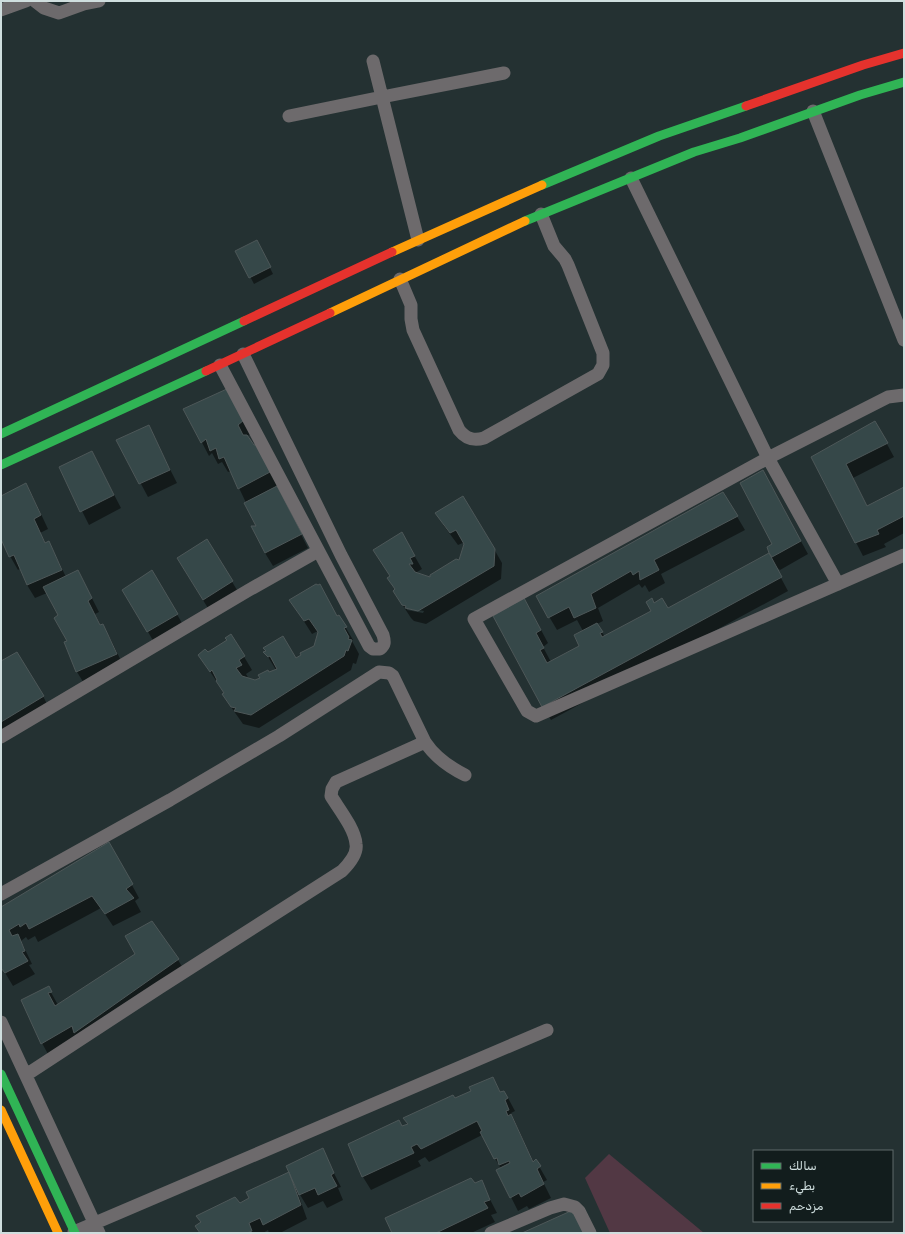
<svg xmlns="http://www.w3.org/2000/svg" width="905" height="1234" viewBox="0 0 905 1234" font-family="Rubik,'Noto Naskh Arabic',sans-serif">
	<rect width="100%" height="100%" fill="#243132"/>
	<path fill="#523844" d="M 609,1154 L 704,1233 L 610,1233 L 585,1178 Z"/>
	<path fill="#0007" fill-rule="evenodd" d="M 260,248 L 273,274 L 254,284 L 237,251 Z
		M 228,389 L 251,434 L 247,436 L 254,446 L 259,445 L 277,485 L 276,486 L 308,548 L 273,566 L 265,553 L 257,526 L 231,471 L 228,472 L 222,462 L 218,464 L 212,453 L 209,456 L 185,410 Z
		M 875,422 L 894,457 L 853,478 L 867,507 L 904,488 L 904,533 L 884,544 L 886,547 L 863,556 L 812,457 Z
		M 148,426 L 177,483 L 148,497 L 118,441 Z
		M 99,466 L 121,508 L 89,525 L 60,467 Z
		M 26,484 L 33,497 L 48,529 L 40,533 L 46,544 L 49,542 L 66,577 L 78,571 L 99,612 L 95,614 L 101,626 L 102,625 L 110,638 L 124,667 L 85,685 L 77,672 L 65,643 L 69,641 L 60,616 L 47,593 L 35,598 L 27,585 L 21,568 L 18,570 L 10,556 L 1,536 L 1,498 Z
		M 770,485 L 808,554 L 780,570 L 774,565 L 788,591 L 551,720 L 543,707 L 532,613 L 548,643 L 543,647 L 551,662 L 581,646 L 583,631 L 577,620 L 557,630 L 537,596 L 723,493 L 745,530 L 661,574 L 665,583 L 649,592 L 645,585 L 642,588 L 639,584 L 598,608 L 603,621 L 597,624 L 605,637 L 652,611 L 654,604 L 668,610 L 770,554 L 774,544 Z
		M 437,513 L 494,549 L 502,563 L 501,579 L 426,624 L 414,621 L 411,618 L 394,592 L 396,590 L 389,578 L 391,577 L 374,550 L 402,534 L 422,569 L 417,572 L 419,575 L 431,579 L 459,561 L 465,542 L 458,545 L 444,526 ZM 407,608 L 424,611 L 423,613 L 407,610 Z
		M 207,540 L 240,595 L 211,613 L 185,571 Z
		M 152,572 L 185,628 L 155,644 L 124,590 Z
		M 291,601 L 337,617 L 339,616 L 353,640 L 352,641 L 359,654 L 356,664 L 353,663 L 351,670 L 259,728 L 243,724 L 231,707 L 223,694 L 225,694 L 199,655 L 207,653 L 228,641 L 231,635 L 252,670 L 246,674 L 249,679 L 255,681 L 276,670 L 265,652 L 266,652 L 264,648 L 295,659 L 314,647 L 319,633 L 318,631 L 312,634 Z
		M 1,662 L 43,696 L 50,710 L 1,739 Z
		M 109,843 L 139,898 L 135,901 L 141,912 L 113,926 L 101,908 L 38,942 L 35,936 L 28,940 L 26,937 L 21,941 L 32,964 L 29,965 L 35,974 L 13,986 L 1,966 L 1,908 Z
		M 152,923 L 178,960 L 186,973 L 49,1056 L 42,1043 L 48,987 L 58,1005 L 137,954 Z
		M 492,1078 L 501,1093 L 508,1098 L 515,1111 L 511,1113 L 534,1163 L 536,1161 L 547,1180 L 543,1182 L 551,1198 L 529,1209 L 527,1206 L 518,1211 L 511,1197 L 501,1169 L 482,1135 L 429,1162 L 425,1157 L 418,1161 L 421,1166 L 371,1190 L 363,1177 L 349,1145 L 402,1127 L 455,1099 L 472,1092 Z
		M 322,1150 L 341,1187 L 338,1188 L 343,1200 L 327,1208 L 323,1201 L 308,1208 L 299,1193 L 298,1194 L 307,1219 L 280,1233 L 269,1233 L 268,1230 L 263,1233 L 201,1233 L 239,1204 L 290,1173 Z
		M 481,1182 L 497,1213 L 491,1215 L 495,1222 L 471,1233 L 393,1233 Z"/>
	<path fill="#364849" stroke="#4d5758" d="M 257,240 L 271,267 L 249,278 L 235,251 Z
		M 229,388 L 244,420 L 238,425 L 243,435 L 247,435 L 254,445 L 259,444 L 270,472 L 238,489 L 224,457 L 219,459 L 216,448 L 210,451 L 206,439 L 201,443 L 183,409 Z
		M 875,421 L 888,443 L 846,464 L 867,506 L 904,487 L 904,516 L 877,530 L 879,534 L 855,543 L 811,457 Z
		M 149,425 L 170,470 L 139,484 L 116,440 Z
		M 92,451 L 114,495 L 80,512 L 59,467 Z
		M 763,470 L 801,541 L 772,557 L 769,553 L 767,547 L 772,544 L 740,483 Z
		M 26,483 L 41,515 L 34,519 L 45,543 L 49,541 L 62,570 L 27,585 L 14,555 L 9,557 L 1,539 L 1,496 Z
		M 277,486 L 302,534 L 265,553 L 251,526 L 256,526 L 244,503 Z
		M 723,492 L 738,516 L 654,560 L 659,570 L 640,580 L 639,571 L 633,575 L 631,571 L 591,594 L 596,608 L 574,618 L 569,607 L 548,618 L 536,596 Z
		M 463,496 L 495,549 L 494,566 L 418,611 L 405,608 L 406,606 L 402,605 L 393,591 L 395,589 L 387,578 L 390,576 L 373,550 L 402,532 L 415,556 L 410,558 L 413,564 L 409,564 L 415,572 L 430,577 L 430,575 L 456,559 L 459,560 L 464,544 L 456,530 L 450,533 L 435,513 Z
		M 207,539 L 233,581 L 203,600 L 177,558 Z
		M 769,553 L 782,577 L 542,707 L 493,616 L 524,598 L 541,630 L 536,633 L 544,648 L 540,650 L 547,663 L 579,646 L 574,635 L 597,623 L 603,632 L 600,633 L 602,637 L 651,611 L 646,602 L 652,598 L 654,603 L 662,598 L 668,608 Z
		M 78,570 L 92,598 L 88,601 L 100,625 L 103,624 L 117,654 L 76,672 L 64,642 L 67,641 L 54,618 L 58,615 L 43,587 Z
		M 152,570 L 178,614 L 147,632 L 122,590 Z
		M 316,584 L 318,585 L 320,584 L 337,616 L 339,615 L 347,627 L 344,628 L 349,637 L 348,639 L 352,640 L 348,651 L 346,650 L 344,656 L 251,715 L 234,711 L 236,708 L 231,707 L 222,694 L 224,693 L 216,681 L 217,680 L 212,670 L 210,672 L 198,655 L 205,649 L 208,652 L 227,640 L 225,638 L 231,634 L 245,656 L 239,660 L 242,665 L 236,668 L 242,676 L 255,680 L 260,678 L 258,675 L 268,670 L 269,672 L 277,669 L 270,656 L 268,657 L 263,652 L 266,651 L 263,648 L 283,636 L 296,658 L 301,655 L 300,653 L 314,646 L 318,632 L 309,619 L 304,621 L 289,600 Z
		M 17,652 L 44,696 L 1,722 L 1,661 Z
		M 109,842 L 133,884 L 126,889 L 134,898 L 105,914 L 92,896 L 29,929 L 26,923 L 20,927 L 19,924 L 9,930 L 12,936 L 18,934 L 25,951 L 22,952 L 28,961 L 5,973 L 1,968 L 1,907 Z
		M 152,921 L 179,959 L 74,1033 L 72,1026 L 41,1044 L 21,1000 L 49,986 L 52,992 L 48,993 L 55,1006 L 135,954 L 125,936 Z
		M 493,1077 L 500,1092 L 504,1091 L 508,1098 L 505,1100 L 509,1110 L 506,1111 L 508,1116 L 511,1114 L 533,1162 L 536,1159 L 541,1166 L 537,1169 L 544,1184 L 521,1197 L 519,1193 L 510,1198 L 496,1170 L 510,1163 L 509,1161 L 499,1165 L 497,1158 L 494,1159 L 480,1132 L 482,1131 L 477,1121 L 421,1149 L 417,1144 L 411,1147 L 414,1153 L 362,1177 L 348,1144 L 399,1120 L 402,1126 L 408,1124 L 403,1118 L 453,1095 L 455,1098 L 471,1091 L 469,1087 Z
		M 323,1148 L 334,1173 L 331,1175 L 337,1186 L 318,1195 L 315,1188 L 299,1195 L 286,1166 Z
		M 289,1172 L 301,1205 L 263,1225 L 260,1218 L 249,1223 L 252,1231 L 247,1233 L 200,1233 L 195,1226 L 201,1222 L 196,1216 L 235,1197 L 240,1203 L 249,1198 L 246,1192 Z
		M 471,1178 L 475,1183 L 482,1180 L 490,1200 L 484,1202 L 488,1208 L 436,1233 L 392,1233 L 385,1218 Z
		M 573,1210 L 584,1233 L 522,1233 Z"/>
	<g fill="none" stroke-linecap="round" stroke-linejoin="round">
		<path stroke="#6d6a6c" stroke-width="13" d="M 35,1 L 44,8 L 59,13 L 84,4 L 99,1
			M 1,10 L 26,1
			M 373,61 L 418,240
			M 813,111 L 904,340
			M 289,116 L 382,97 L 504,73
			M 631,178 L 768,458 L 838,584
			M 400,279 L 411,305 L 411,319 L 413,330 L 459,430 C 466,439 474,441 484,438 L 598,374 L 603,365 L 603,353 L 568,265 L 565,259 L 554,246 L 541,214
			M 220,365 L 369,646 L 373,649 L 380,649 C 385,645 385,642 383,635 L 341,555 L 243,354
			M 904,395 L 888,397 L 768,458 L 474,619 L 527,711 L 536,716 L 904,555
			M 1,737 L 249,590 L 318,551
			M 1,894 L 170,800 L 279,736 L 379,672 L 389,673 L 393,676 L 425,742
			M 1,1022 L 99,1233
			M 26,1075 L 159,988 L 342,871 C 348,865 358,854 356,844 C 355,829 339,809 331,796 L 332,789 L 336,782 L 425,742 C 435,757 449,767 465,775
			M 74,1232 L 547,1030
			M 491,1233 L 550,1208 L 564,1204 L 575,1207 L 579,1211 L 590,1233"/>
		<path stroke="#30b455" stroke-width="9" d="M 542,185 L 659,136 L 746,106
			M 525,221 L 694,152 L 740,138 L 860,95 L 904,82
			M 1,434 L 244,321
			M 1,465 L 206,371
			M 1,1074 L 75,1233"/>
		<path stroke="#ff9f0a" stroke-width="9" d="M 392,252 L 542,185
			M 330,313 L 525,221
			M 1,1110 L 58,1233"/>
		<path stroke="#e5322d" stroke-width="9" d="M 746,106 L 863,65 L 904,53
			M 244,321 L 392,252
			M 206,371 L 330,313"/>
	</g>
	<rect width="905" height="1234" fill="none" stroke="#cfdede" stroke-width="4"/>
	<rect x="753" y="1150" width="140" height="72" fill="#121d1d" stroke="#5e6a6a"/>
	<rect x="761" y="1163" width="20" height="6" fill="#30b455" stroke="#5e6a6a"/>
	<text x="789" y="1170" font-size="12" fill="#cfdede">سالك</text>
	<rect x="761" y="1183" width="20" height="6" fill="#ff9f0a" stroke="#5e6a6a"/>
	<text x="789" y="1190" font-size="12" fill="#cfdede">بطيء</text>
	<rect x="761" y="1203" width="20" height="6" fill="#e5322d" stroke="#5e6a6a"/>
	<text x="789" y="1210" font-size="12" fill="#cfdede">مزدحم</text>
</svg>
